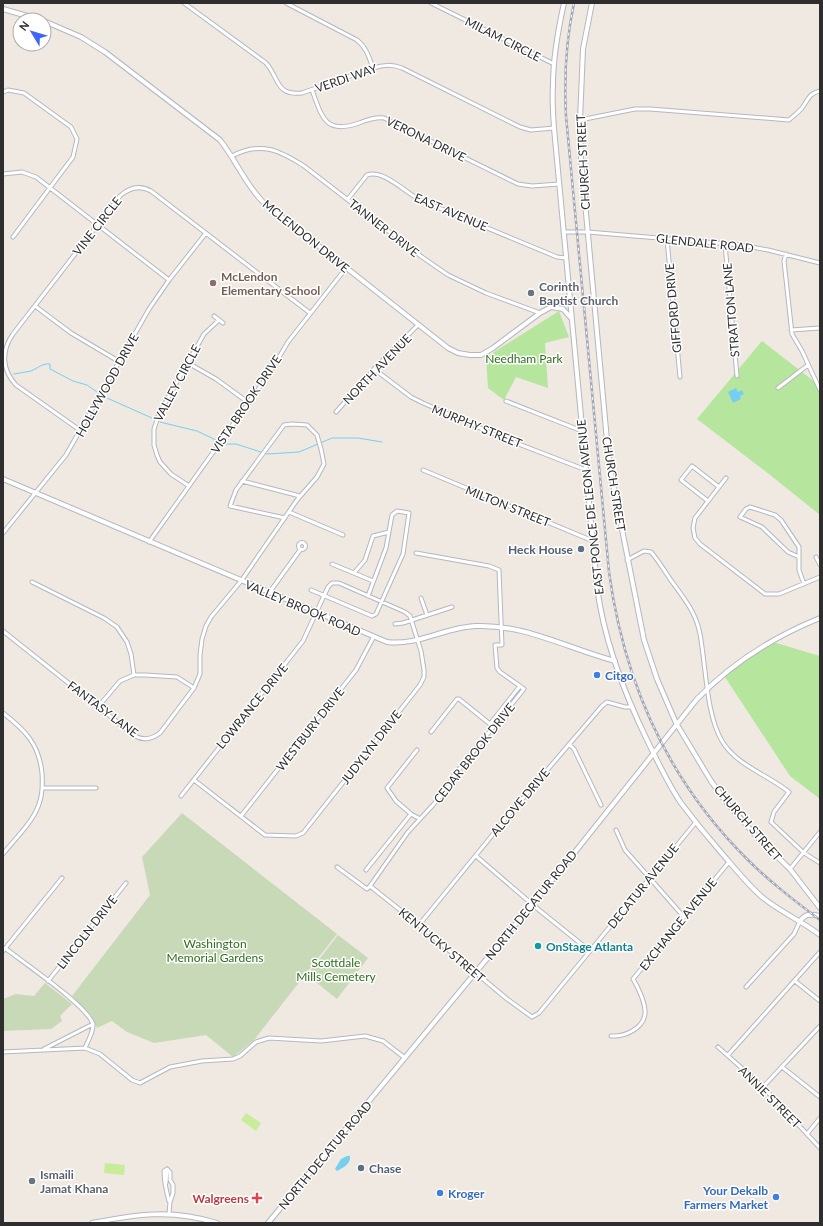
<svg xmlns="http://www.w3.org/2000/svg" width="823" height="1226" viewBox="0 0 823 1226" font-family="Lato,sans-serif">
	<rect width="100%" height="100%" fill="#efe9e1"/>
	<path fill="#b6e59e" d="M 559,311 L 569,337 L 545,343 L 548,388 L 516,377 L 504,400 L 488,388 L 486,357 Z
		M 762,341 L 820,386 L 820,515 L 769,474 L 697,419 Z
		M 773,642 L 820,656 L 820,799 L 790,776 L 723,674 Z"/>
	<path fill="#c8d9b8" d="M 182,813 L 337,934 L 254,1040 L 233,1057 L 206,1035 L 154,1043 L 127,1032 L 112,1021 L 97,1028 L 91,1015 L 72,996 L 150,895 L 142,857 Z
		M 338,935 L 368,958 L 337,999 L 307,975 Z
		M 45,983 L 72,1004 L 60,1016 L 62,1021 L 51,1029 L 3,1031 L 3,999 L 16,994 L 34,996 Z"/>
	<path fill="#c9ec9a" d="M 246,1113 L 261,1123 L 256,1131 L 241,1120 Z
		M 105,1163 L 125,1165 L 124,1175 L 104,1173 Z"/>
	<path fill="#75cff0" d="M 736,388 L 738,392 L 742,390 L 744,394 L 740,396 L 741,399 L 733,403 L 728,392 Z
		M 347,1156 L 350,1156 C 351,1164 343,1168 337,1171 L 335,1169 L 341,1159 Z"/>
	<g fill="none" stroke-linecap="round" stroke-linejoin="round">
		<path stroke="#75cff0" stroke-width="1" d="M 14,374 C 20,373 26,372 31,371 C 38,368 43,363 50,364 L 50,369 L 73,381 L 87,385 L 97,392
			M 107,398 L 152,418
			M 160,422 L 197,431 L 216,440
			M 226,444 L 236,444 L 267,454 L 299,452 L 332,438 L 358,438 L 382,442"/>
		<g stroke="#b4b7c1" stroke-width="5">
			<path id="street" d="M 184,3 L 266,63 C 279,77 275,96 302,93 L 373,68 C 383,65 391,64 402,68 L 520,127 L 531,130 L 554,128
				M 286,3 L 357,40 C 366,47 369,57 373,68
				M 431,3 L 554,64
				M 312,90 C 322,117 325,135 359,123 C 367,120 375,117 384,118 L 518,184 L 532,186 L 559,184
				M 3,92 L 8,90 L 24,93 L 71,127 L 77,139 L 73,157 L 13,237
				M 580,120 L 635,109 L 650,109 L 789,120 C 793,116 798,113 802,108 C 808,100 809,93 820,91
				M 232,156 C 261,141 279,150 304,166 L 422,257 L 448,275 L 486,293 L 540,313
				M 3,174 L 22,172 L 36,177 L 169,280
				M 348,199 L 367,175 C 383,169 405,192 420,200 L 557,257 L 566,258
				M 563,232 L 588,232 L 740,245 L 768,250 L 820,263
				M 667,239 L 680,377
				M 725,244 L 737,376
				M 786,254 L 784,261 L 792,334 L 802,351 L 820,390
				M 35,306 L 71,333 L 120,362
				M 214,316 L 223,323
				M 791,330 L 820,328
				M 188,363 L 216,379 L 249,403
				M 374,369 L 411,397 L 423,403 L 503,438 L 586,470
				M 778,388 L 808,365
				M 506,401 L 582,431
				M 336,412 L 374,369 L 418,325
				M 81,431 L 16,385 C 2,370 1,351 13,334 L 120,196 C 130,187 140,185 151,191 L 310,313
				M 423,470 L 593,541
				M 726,478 L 695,518 L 693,528 L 695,538 L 700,544 L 765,594 L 779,594 L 820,577
				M 242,481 L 300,496
				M 189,486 L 171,474 L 160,462 L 157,455 L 154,445 L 154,429 L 159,414 L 204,334 L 219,320
				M 708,501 L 681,480 L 692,466 L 719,487
				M 289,512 L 343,535
				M 3,533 L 66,455 L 149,309 L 169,280 L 206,233
				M 149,542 L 269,374 L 288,342 L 346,268
				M298.5 546a3.5 3.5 0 1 1 7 0a3.5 3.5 0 1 1-7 0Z
				M 416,553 L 489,566 L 499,570 L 502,645 L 495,645 L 497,668 L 500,672 L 520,686 L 490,724 L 459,699 L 457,699 L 431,732
				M 799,557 L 788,552 L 762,527 L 740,517 L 746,509 L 750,507 L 775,515 L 781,520 L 799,547 L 799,570 L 804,584
				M 816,557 L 820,565
				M 627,560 L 644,551 L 651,552 C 658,560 664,570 670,579 C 683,597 696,612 700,634 C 706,666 706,714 722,741 C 736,765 768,775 789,792 L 774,812 L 771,822 L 804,853 L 820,863
				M 332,564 L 373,581
				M 354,573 L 365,560 L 373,536 L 389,532
				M 32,582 L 104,618 L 117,627 L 127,642 L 131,654 L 134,675
				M 311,590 L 372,616 L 376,614 L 403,554 L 409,513 L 397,511 L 392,515 L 386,548 L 368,596
				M 269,593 L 300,550
				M 421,598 L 427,615
				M 395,624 L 403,623 L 452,607
				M 3,631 L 135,736 C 144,741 152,739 160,733 L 194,688 L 200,674 L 200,655 L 202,639 L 206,626 L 211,617 L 241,581 L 297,500 L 317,477 L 324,464 L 321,449 L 317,435 L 307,425 L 292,424 L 284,425 L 236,490 L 230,506 L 285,518
				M 98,707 L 120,681 L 134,675 L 145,675 L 177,677 L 194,688
				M 3,713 C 25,730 39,744 42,773 C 43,789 42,801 34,815 C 26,829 13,841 3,854
				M 569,744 L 574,749 L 601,805
				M 43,788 L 96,788
				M 181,796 L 303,641 L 328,587 L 332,583 L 339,583 L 405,612 L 410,616 L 421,651 L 424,670 L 424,677 L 420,685 L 303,833 L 296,836 L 265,835 L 194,780
				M 411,814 L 420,819
				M 241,816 L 356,670 L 373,638
				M 616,830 L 625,850 L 684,917
				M 476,856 L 539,910 L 590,951
				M 337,867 L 367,889 L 370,886 L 419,925 L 507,999 L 532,1017 L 539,1013 L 696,822
				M 790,869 L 820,832
				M 366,870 L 411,814 L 396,801 L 387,788 L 417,750
				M 370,886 L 408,832 L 433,805 L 448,787 L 452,778 L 524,689 L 520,686
				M 419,925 L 512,811 L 602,706 L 607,702 L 625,707 L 632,707
				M 5,948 C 21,961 91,1008 93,1025 C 93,1033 88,1041 85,1048
				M 3,951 L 62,878
				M 48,981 L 126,883
				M 795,981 L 820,1001
				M 746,987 L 794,934 L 800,921
				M 611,1036 C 624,1037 643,1029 645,1014 C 646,1004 638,987 633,979 L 729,862
				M 718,1047 L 763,1087 L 820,1148
				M 44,1049 L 93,1024
				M 3,1052 L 85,1048 L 100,1054 L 132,1080 L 140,1083 L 170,1067 L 202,1061 L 233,1059 L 240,1056 L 256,1042 L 269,1038 L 321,1041 L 365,1036 L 383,1041 L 405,1058
				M 728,1055 L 820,952
				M 782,1067 L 820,1097
				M 763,1087 L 820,1026
				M 807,1134 L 820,1118
				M 167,1169 L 170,1172 L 170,1180 L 173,1185 L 173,1193 L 170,1202 L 169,1214
				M 167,1169 L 164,1171 C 164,1182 166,1190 169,1201
				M 166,1183 L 167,1169"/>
		</g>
		<g stroke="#b4b7c1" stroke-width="6">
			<path id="secondary" d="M 564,3 C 558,30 553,57 553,85 C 552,99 553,114 554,128 L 597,587 C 604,641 624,693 648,742 C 658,762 668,784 681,803 C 693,819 706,835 719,850 C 733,866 746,883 762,897 C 780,912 802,921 820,935
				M 592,3 L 583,49 L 580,120 L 581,159 L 608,451 L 612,479 L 644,640 L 657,679 L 676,723 L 711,781 L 726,802 L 757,837 L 790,869 L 820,908
				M 3,9 L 41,20
				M 44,21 L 81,37 L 105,52 L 220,140 C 236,160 245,184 263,202 L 448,348 L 458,353 L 470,355 L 481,355 L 493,348 L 540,313 L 569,297
				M 551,307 L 563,309 L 571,318
				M 3,479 L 387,642 C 418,646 445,627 476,626 C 525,624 569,649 615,661
				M 800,921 C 806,913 811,914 820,916
				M 92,1223 C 137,1214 172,1209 217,1223
				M 268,1223 L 567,862 L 697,699 C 732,663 773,637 820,618"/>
		</g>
		<use href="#street" stroke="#fff" stroke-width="3"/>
		<use href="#secondary" stroke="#fff" stroke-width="4"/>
		<g stroke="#a3a6b8" stroke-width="2.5">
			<path id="rail" d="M 574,3 C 566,40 564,78 566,116 L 609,572 C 624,682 668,781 748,860 C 770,882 795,901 820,920"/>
		</g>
		<use href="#rail" stroke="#fff" stroke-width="1" stroke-dasharray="3" stroke-linecap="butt"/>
	</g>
	<circle fill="#8d6e63" stroke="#fff" stroke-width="1.5" cx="213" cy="283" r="4"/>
	<g fill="#6b7280" stroke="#fff" stroke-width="1.5">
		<circle cx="531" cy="293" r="4"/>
		<circle cx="32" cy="1181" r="4"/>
	</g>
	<g fill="#5c6f8a" stroke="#fff" stroke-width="1.5">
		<circle cx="581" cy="549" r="4"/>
		<circle cx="361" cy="1168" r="4"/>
	</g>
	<g fill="#3f7fe0" stroke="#fff" stroke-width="1.5">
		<circle cx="597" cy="675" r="4"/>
		<circle cx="440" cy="1193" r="4"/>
		<circle cx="776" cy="1197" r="4"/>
	</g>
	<circle fill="#0f9aa8" stroke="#fff" stroke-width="1.5" cx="538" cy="946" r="4"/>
	<path fill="#e0444e" stroke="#fff" stroke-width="1.5" d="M255 1192h4v4h4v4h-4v4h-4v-4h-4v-4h4z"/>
	<g text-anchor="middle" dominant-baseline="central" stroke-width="3" stroke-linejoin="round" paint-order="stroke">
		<g font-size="12" fill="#2e2e2e" stroke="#fff">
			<text transform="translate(503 39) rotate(27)">MILAM CIRCLE</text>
			<text transform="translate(346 78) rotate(-19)">VERDI WAY</text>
			<text transform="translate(426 139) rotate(26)">VERONA DRIVE</text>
			<text transform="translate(583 162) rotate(-93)">CHURCH STREET</text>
			<text transform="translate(451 212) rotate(23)">EAST AVENUE</text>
			<text transform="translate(97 226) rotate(-52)">VINE CIRCLE</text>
			<text transform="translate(384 228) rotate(38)">TANNER DRIVE</text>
			<text transform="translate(306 236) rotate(39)">MCLENDON DRIVE</text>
			<text transform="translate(705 243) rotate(6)">GLENDALE ROAD</text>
			<text transform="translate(673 308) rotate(-95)">GIFFORD DRIVE</text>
			<text transform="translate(731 310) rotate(-95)">STRATTON LANE</text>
			<text transform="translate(377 369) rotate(-46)">NORTH AVENUE</text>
			<text transform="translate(177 383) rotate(-62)">VALLEY CIRCLE</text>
			<text transform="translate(107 385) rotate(-61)">HOLLYWOOD DRIVE</text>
			<text transform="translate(246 404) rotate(-56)">VISTA BROOK DRIVE</text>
			<text transform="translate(477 426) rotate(22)">MURPHY STREET</text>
			<text transform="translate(614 484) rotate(81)">CHURCH STREET</text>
			<text transform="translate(508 506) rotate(22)">MILTON STREET</text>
			<text transform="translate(590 507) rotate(-96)">EAST PONCE DE LEON AVENUE</text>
			<text transform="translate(303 608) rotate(23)">VALLEY BROOK ROAD</text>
			<text transform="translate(252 706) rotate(-51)">LOWRANCE DRIVE</text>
			<text transform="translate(103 709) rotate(37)">FANTASY LANE</text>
			<text transform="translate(310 729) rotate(-52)">WESTBURY DRIVE</text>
			<text transform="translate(371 747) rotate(-52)">JUDYLYN DRIVE</text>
			<text transform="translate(474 753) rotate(-52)">CEDAR BROOK DRIVE</text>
			<text transform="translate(520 802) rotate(-50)">ALCOVE DRIVE</text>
			<text transform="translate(748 823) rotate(49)">CHURCH STREET</text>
			<text transform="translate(643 886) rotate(-51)">DECATUR AVENUE</text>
			<text transform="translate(531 905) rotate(-51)">NORTH DECATUR ROAD</text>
			<text transform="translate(678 924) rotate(-51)">EXCHANGE AVENUE</text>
			<text transform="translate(87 932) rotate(-52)">LINCOLN DRIVE</text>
			<text transform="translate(442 945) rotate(40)">KENTUCKY STREET</text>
			<text transform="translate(770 1097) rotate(45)">ANNIE STREET</text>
			<text transform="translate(325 1155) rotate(-50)">NORTH DECATUR ROAD</text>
		</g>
		<g font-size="12" font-weight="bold" fill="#785e54" stroke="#fff" text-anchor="start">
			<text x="221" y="276">McLendon<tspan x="221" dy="14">Elementary School</tspan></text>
		</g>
		<g font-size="12" font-weight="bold" fill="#5b616d" stroke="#fff" text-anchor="start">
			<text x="539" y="286">Corinth<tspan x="539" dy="14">Baptist Church</tspan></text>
			<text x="40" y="1174">Ismaili<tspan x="40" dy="14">Jamat Khana</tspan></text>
		</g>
		<g font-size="12" fill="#2c6e1b" stroke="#fff">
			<text x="524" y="358">Needham Park</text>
			<text x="215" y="943">Washington<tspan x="215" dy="14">Memorial Gardens</tspan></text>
			<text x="336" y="962">Scottdale<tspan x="336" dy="14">Mills Cemetery</tspan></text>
		</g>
		<g font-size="12" font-weight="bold" fill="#4e5e75" stroke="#fff" text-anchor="end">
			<text x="573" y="549">Heck House</text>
			<text x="369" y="1168" text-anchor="start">Chase</text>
		</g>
		<g font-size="12" font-weight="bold" fill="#366cbe" stroke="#fff" text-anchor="start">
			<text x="605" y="675">Citgo</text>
			<text x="768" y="1190" text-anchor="end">Your Dekalb<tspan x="768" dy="14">Farmers Market</tspan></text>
			<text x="448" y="1193">Kroger</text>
		</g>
		<g font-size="12" font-weight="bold" fill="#0d838f" stroke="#fff" text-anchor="start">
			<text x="546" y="946">OnStage Atlanta</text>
		</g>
		<g font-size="12" font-weight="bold" fill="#be3a42" stroke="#fff" text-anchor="end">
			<text x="249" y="1198">Walgreens</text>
		</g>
	</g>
	<rect width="823" height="1226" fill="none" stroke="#2e2e2e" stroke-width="8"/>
	<g transform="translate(32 32) rotate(308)"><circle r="19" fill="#ffffff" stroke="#ababab"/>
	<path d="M0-3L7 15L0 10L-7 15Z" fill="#4264fb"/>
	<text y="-6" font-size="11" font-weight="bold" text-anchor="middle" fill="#2e2e2e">N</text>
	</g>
</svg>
